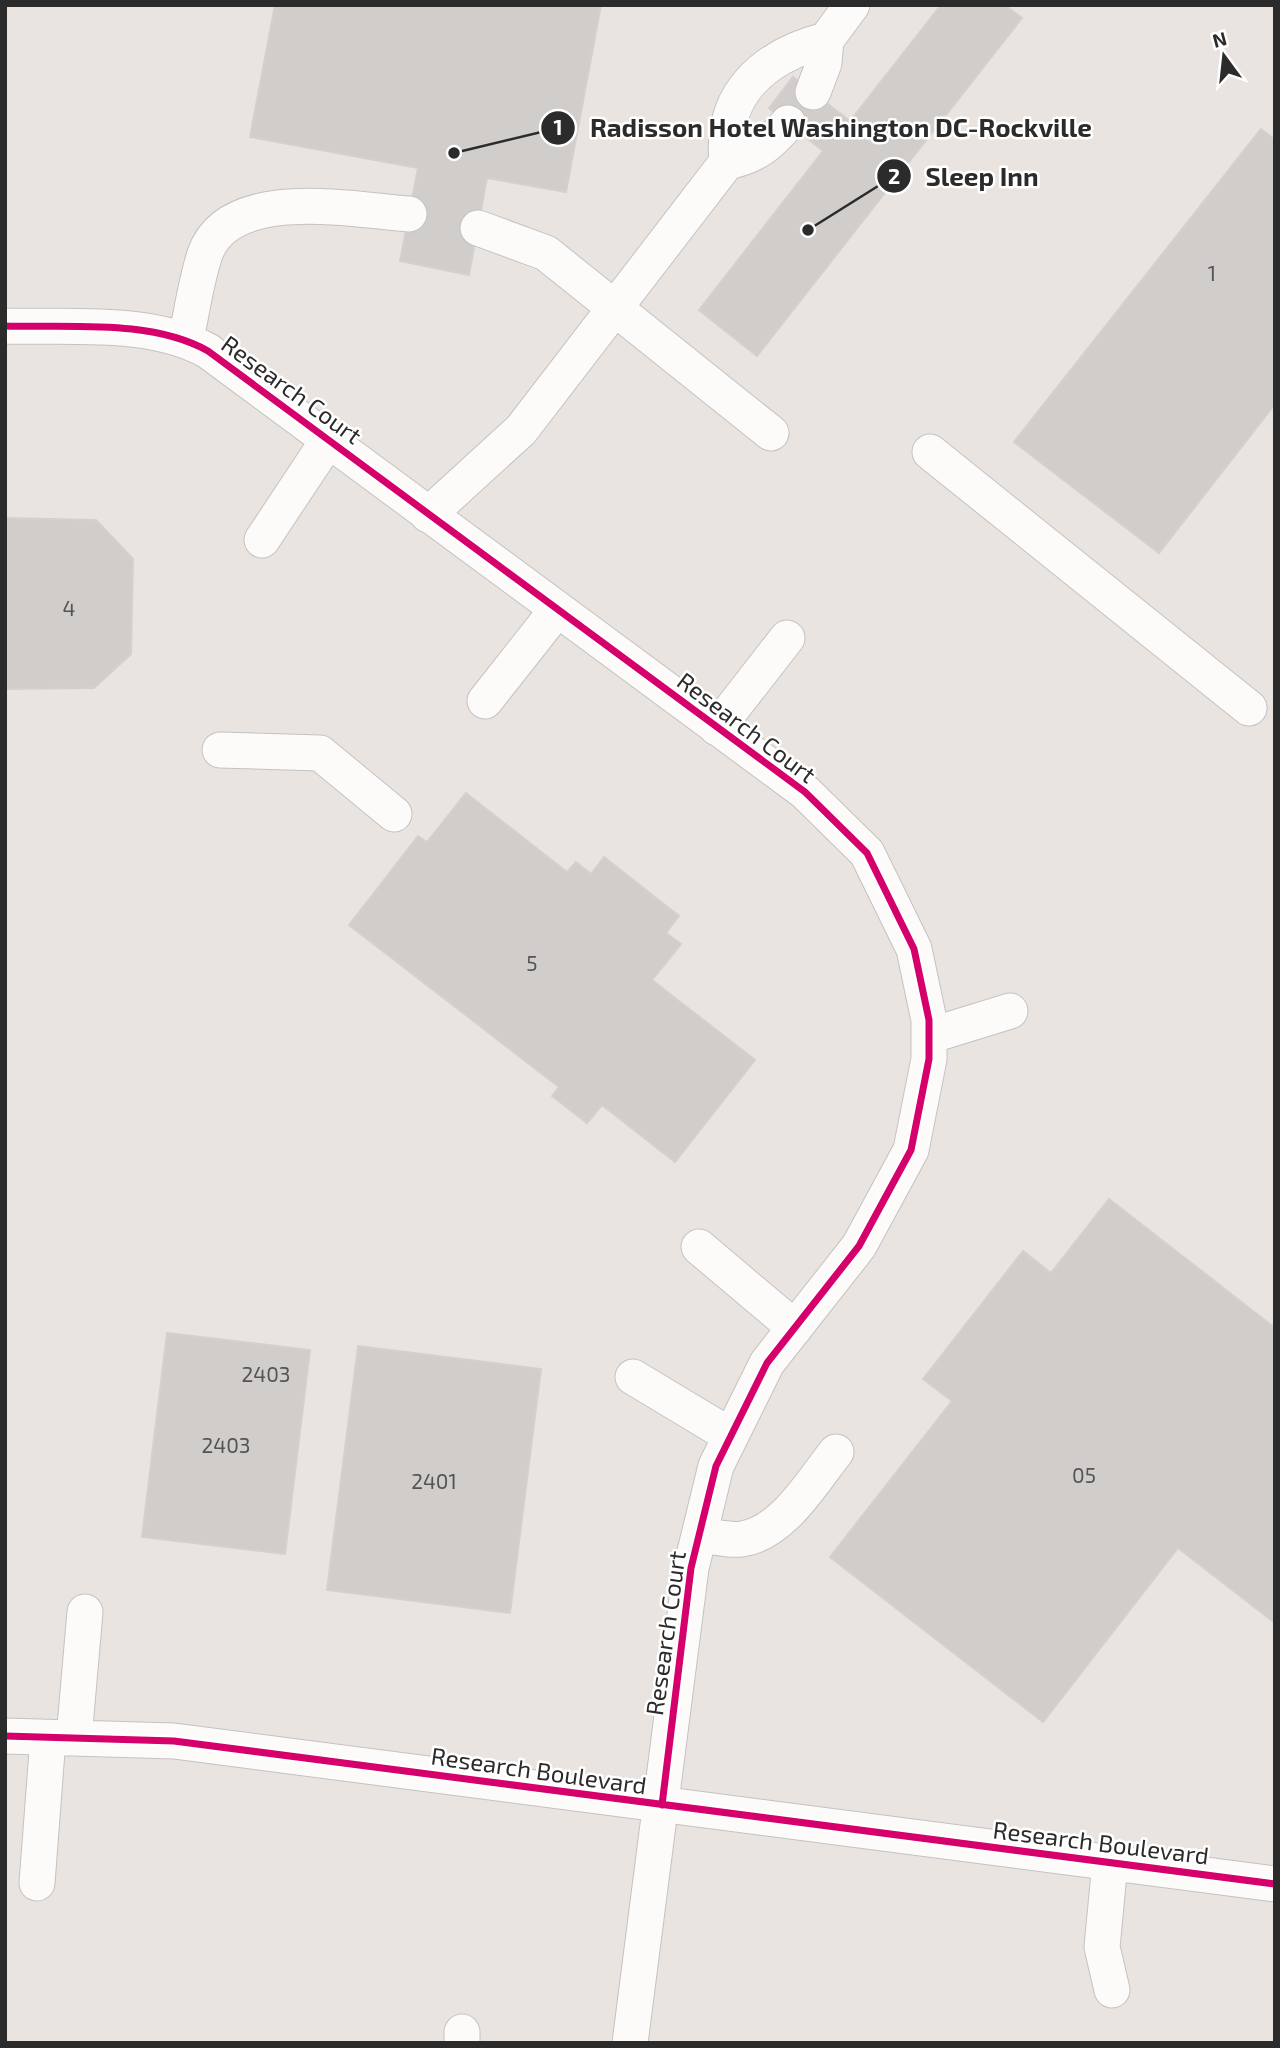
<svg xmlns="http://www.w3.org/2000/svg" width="1280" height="2048" viewBox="0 0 1280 2048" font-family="'Exo 2',sans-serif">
	<rect width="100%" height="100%" fill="#eae4e1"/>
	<path fill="#d1cdca" stroke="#d5d0cd" stroke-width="2" d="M 275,5 L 601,5 L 566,192 L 487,178 L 469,275 L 400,261 L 418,168 L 250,137 Z
		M 941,5 L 1005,5 L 1022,18 L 757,356 L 699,310 L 823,151 L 769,108 L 793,77 L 850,121 Z
		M 1261,129 L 1275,140 L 1275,404 L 1159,553 L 1014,442 Z
		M 5,518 L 96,520 L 133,559 L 131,654 L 94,688 L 5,689 Z
		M 466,793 L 567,872 L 576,862 L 591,874 L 604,857 L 679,916 L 666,933 L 681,944 L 652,980 L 755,1060 L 675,1162 L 602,1105 L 587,1123 L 552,1096 L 559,1087 L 349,925 L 418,836 L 427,842 Z
		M 1109,1199 L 1275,1328 L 1275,1623 L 1178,1548 L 1043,1722 L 830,1557 L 952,1401 L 923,1379 L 1023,1251 L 1051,1273 Z
		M 167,1333 L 310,1350 L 285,1554 L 142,1537 Z
		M 358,1346 L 541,1369 L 510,1613 L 327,1590 Z"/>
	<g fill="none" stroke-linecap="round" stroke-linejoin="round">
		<g stroke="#c3c2c3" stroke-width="37">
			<path id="minor" d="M 813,92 L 824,63 L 826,40 L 852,5
				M 727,162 C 720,94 764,56 826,40
				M 478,228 L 546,253 L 771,433
				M 5,326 C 70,328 151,319 208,351 L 805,792 L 867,853 L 914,949 L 929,1020 L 929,1059 L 911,1150 L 859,1246 L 767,1363 L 716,1466 L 691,1568 L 630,2043
				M 186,339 C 192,311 196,281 205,254 C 229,185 354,210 409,214
				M 930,452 L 1249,708
				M 428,515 L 521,430 L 727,162 C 756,156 769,145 788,123
				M 262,540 L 329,439
				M 485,701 L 556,611
				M 717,728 L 787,638
				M 220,750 L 320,753 L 394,814
				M 929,1036 L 1010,1011
				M 699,1247 L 795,1328
				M 633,1377 L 731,1436
				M 699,1535 C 712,1536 729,1541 742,1539 C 783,1533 812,1482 836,1452
				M 5,1736 L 174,1741 L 1275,1884
				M 74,1738 L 85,1612
				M 1110,1863 L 1102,1947 L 1112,1990
				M 37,1883 L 48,1738
				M 462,2043 L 462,2032"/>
		</g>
		<use href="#minor" stroke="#fcfbfa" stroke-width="35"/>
		<g stroke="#fff" stroke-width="11">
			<path id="cycleway" d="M 5,326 C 70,328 151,319 208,351 L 805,792 L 867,853 L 914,949 L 929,1020 L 929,1059 L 911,1150 L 859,1246 L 767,1363 L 716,1466 L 691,1568 L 662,1805
				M 5,1736 L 174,1741 L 1275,1884"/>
		</g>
		<use href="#cycleway" stroke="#d6006c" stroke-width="7"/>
	</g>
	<g text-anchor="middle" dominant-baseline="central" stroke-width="5" stroke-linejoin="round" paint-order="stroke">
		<g font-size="21" fill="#555454">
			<text x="1212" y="272">1</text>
			<text x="69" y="607">4</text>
			<text x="532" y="962">5</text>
			<text x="266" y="1373">2403</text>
			<text x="226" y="1444">2403</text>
			<text x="1084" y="1474">05</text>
			<text x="434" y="1480">2401</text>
		</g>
		<g font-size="24" fill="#2b2b2b" stroke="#fff">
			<text transform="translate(292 389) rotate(36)">Research Court</text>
			<text transform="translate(747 727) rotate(37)">Research Court</text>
			<text transform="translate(665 1633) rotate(-82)">Research Court</text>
			<text transform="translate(539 1770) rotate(8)">Research Boulevard</text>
			<text transform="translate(1101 1842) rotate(7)">Research Boulevard</text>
		</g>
	</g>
	<path fill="none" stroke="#2b2b2b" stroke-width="2.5" d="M454 153L558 128M808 230L894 176"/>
	<g fill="#2b2b2b" stroke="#fff" stroke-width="2.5">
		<circle cx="454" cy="153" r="7"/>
		<circle cx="808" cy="230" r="7"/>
		<circle cx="558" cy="128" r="18"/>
		<circle cx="894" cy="176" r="18"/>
	</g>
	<g font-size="21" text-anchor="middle" font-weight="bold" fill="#fff">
		<text x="558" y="135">1</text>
		<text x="894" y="184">2</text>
	</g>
	<g font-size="26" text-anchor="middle" font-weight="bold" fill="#2b2b2b" stroke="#fff" stroke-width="5" stroke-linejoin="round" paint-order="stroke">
		<text x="841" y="137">Radisson Hotel Washington DC-Rockville</text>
		<text x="982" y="186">Sleep Inn</text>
	</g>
	<rect width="1280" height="2048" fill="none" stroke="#2b2b2b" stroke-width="14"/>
	<g transform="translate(1224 56) rotate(345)" stroke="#ffffff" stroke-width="5" paint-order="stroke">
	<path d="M0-5L12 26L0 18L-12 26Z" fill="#2b2b2b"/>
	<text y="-10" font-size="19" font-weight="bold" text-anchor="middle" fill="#2b2b2b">N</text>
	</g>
</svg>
